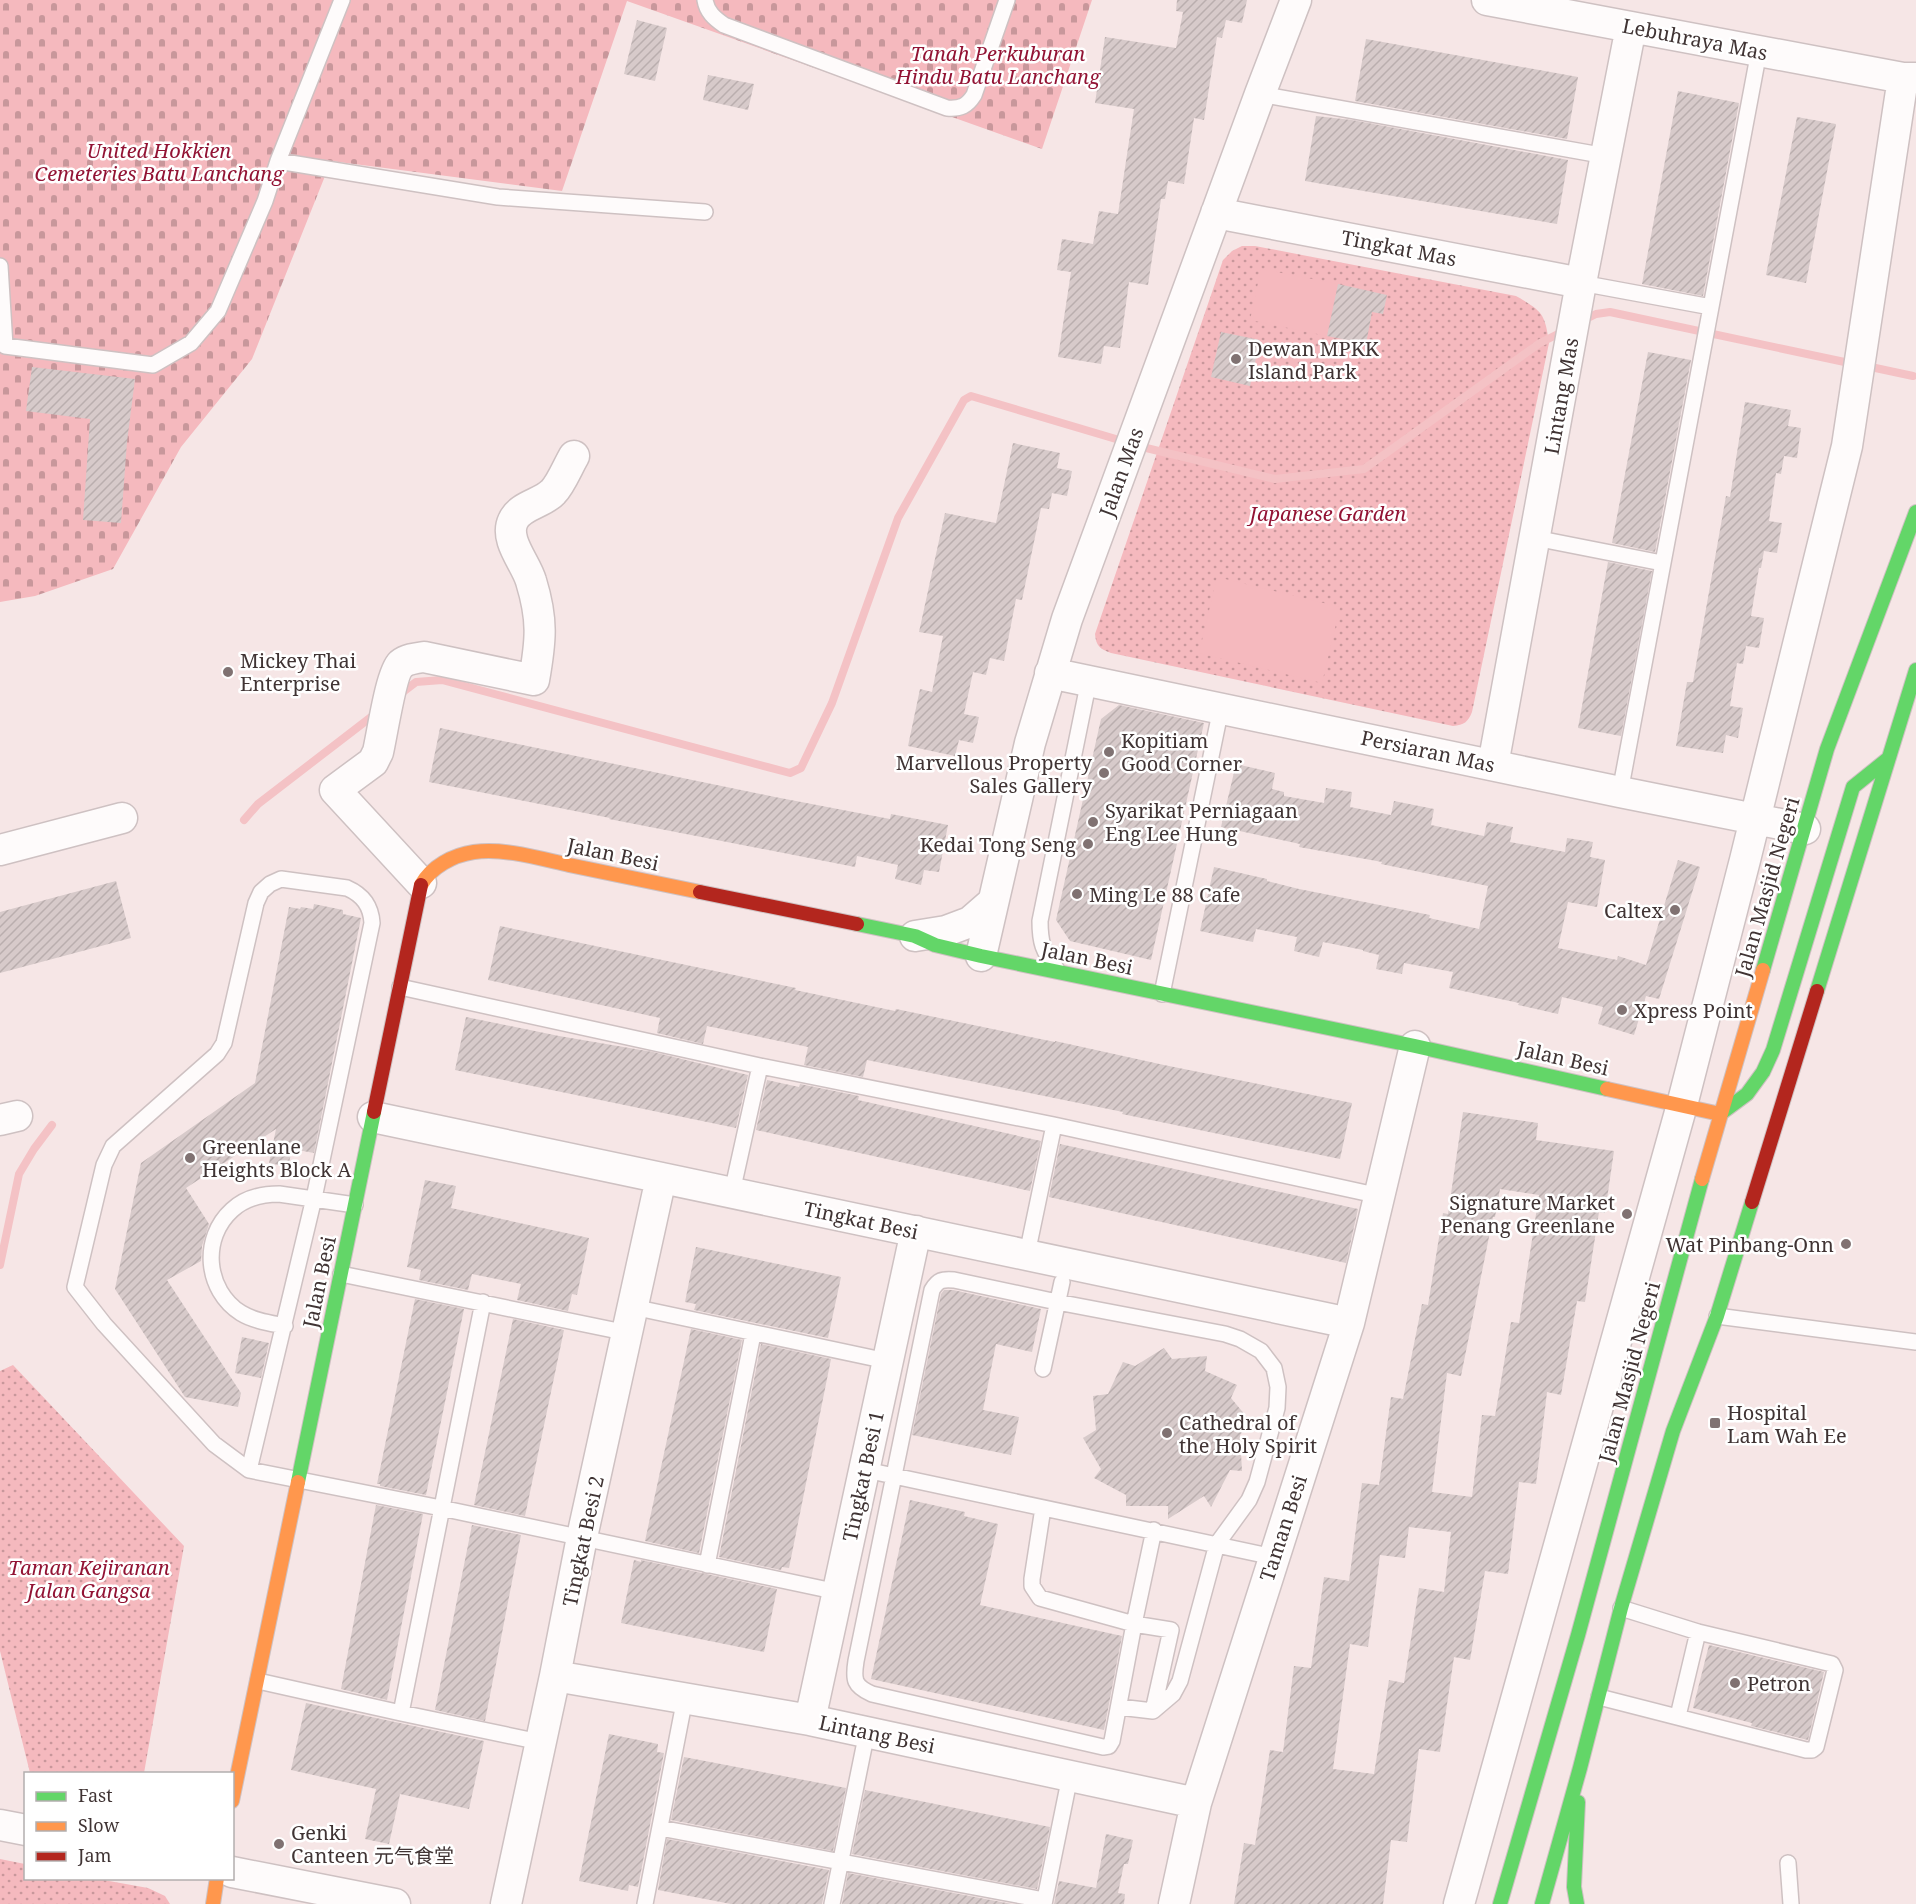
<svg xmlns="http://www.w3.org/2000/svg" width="1916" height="1904" viewBox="0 0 1916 1904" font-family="'Noto Serif','Noto Sans SC',serif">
	<defs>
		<pattern id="grass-dots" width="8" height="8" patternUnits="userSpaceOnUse" patternTransform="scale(1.5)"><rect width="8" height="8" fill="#f5b9be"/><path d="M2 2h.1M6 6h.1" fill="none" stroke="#c8979b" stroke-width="1.8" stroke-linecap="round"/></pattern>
		<pattern id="cemetery-stones" width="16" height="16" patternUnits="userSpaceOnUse" patternTransform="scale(1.5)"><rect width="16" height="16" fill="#f5b9be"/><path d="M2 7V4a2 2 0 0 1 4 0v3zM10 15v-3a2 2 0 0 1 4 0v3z" fill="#c8979b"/></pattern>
		<pattern id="building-hatch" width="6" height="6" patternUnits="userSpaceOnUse" patternTransform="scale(1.5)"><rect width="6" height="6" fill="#d7caca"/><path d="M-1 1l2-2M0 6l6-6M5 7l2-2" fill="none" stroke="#baaeae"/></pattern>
	</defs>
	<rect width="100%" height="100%" fill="#f6e6e6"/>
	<path fill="url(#grass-dots)" d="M 1242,246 L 1255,246 L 1516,296 C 1542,311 1545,313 1549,343 L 1472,712 C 1468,722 1464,725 1453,726 L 1111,653 C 1100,649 1096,646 1095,634 L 1223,260 L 1232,251 Z
		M 13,1365 L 184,1546 L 144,1773 L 30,1773 L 0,1651 L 0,1371 Z
		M 0,1859 L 25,1864 L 26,1878 L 98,1879 L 148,1888 L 165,1896 L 170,1904 L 0,1904 Z"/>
	<path fill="url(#cemetery-stones)" d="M 0,0 L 1092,0 L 1042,149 L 627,1 L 562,191 L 331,161 L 252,359 L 181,447 L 113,569 L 35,596 L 0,602 Z"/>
	<path fill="#f5b9be" d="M 1261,269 L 1338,284 L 1327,336 L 1250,320 Z
		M 1217,577 L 1340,607 L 1322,683 L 1199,653 Z"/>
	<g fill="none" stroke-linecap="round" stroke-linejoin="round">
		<path stroke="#f4c2c5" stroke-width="8" d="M 1582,321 L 1596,314 L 1610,312 L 1854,364
			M 1866,366 L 1913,376
			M 1138,446 L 1275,479 L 1364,469 L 1540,343 L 1564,331
			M 399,695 L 416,682 L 442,680 L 790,773 L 801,768 L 832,703 L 898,518 L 964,400 L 971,396 L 1126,442
			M 244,820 L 258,804 L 375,714
			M 0,1265 L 19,1174 L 34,1149 L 52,1125"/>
	</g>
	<path fill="url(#building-hatch)" fill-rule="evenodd" d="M 1177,0 L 1247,0 L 1242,23 L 1226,20 L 1222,38 L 1217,37 L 1204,120 L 1194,118 L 1184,184 L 1168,181 L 1165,199 L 1161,199 L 1148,285 L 1129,282 L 1120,348 L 1104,346 L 1101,364 L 1058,357 L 1071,272 L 1057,270 L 1062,239 L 1093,244 L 1099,211 L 1118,214 L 1126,161 L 1134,109 L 1095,103 L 1105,37 L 1176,48 L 1183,12 L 1176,11 Z
		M 637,20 L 667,28 L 655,81 L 624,74 Z
		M 1366,39 L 1578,77 L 1567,139 L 1355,101 Z
		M 708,75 L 754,84 L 748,110 L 703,100 Z
		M 1678,91 L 1739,103 L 1703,296 L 1642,284 Z
		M 1316,116 L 1352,120 L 1568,160 L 1557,224 L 1305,181 Z
		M 1797,117 L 1836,124 L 1806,283 L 1766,275 Z
		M 1338,284 L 1387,295 L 1383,314 L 1372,312 L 1366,344 L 1327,336 Z
		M 1221,332 L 1260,340 L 1250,386 L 1211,377 Z
		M 1648,352 L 1691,360 L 1655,552 L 1612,543 Z
		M 32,367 L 135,379 L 127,442 L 121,523 L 83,520 L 90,419 L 26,411 Z
		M 1745,402 L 1791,410 L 1788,426 L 1801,428 L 1797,458 L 1784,456 L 1781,474 L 1776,473 L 1769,521 L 1782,523 L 1777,553 L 1764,551 L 1761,568 L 1759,568 L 1751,616 L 1764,618 L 1759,648 L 1746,646 L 1743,664 L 1737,663 L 1730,706 L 1743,708 L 1738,738 L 1726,735 L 1723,753 L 1676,746 L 1687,682 L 1693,682 L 1726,496 L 1730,497 Z
		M 1013,443 L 1060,453 L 1057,468 L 1072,471 L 1067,496 L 1052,493 L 1049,509 L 1041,508 L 1022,600 L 1016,599 L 1004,661 L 990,658 L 986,675 L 973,672 L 964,714 L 979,717 L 973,743 L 959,740 L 955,756 L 908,746 L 920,689 L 932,692 L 943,636 L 919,632 L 945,513 L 996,523 Z
		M 1608,562 L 1652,571 L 1621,736 L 1578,728 Z
		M 1119,705 L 1204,723 L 1151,960 L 1070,941 L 1056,920 L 1101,719 Z
		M 440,728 L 775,797 L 890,819 L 891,814 L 948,825 L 939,872 L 924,870 L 921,885 L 895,879 L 898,865 L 857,856 L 855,867 L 609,819 L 610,818 L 429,782 Z
		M 1236,764 L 1275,773 L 1272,789 L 1284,792 L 1284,796 L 1324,803 L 1326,788 L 1352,792 L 1350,807 L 1391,815 L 1394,801 L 1434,809 L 1431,825 L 1484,836 L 1487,822 L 1513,827 L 1510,842 L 1565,852 L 1567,838 L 1593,842 L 1590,857 L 1605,860 L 1597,907 L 1568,902 L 1558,948 L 1617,960 L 1618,956 L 1646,965 L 1678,860 L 1700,867 L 1659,999 L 1646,996 L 1634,1035 L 1598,1024 L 1603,1007 L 1562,997 L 1558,1014 L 1518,1005 L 1519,1003 L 1449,988 L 1453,972 L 1404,963 L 1402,974 L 1376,969 L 1379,955 L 1363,951 L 1363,950 L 1323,942 L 1319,957 L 1294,951 L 1297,937 L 1256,929 L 1253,942 L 1200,931 L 1214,867 L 1267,879 L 1267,881 L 1299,889 L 1430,915 L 1429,918 L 1479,929 L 1488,886 L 1381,864 L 1382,862 L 1299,847 L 1300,844 L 1221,827 Z
		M 116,881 L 131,938 L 0,973 L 0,912 Z
		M 314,904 L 343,910 L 343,914 L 361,918 L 314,1153 L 292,1149 L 288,1167 L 269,1163 L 276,1129 L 186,1188 L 209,1224 L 202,1246 L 201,1261 L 167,1280 L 241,1393 L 238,1407 L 185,1397 L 115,1289 L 141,1163 L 255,1083 L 289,907 L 300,909 L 301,907 L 313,909 Z
		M 500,926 L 796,988 L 795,990 L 895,1011 L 896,1009 L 1055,1042 L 1055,1041 L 1164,1065 L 1352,1103 L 1340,1159 L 1122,1114 L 1123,1112 L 867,1060 L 863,1077 L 804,1065 L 808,1047 L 707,1026 L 703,1044 L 657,1033 L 660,1018 L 488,980 Z
		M 466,1017 L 559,1036 L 653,1052 L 748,1075 L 736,1128 L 455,1070 Z
		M 767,1080 L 799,1087 L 800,1084 L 859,1096 L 858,1100 L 1041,1141 L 1030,1191 L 756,1130 Z
		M 1463,1112 L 1538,1123 L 1536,1140 L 1614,1151 L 1605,1213 L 1599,1212 L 1585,1302 L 1577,1301 L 1561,1395 L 1547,1392 L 1536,1484 L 1519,1482 L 1508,1574 L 1485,1571 L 1470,1660 L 1454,1657 L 1440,1752 L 1419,1749 L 1407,1842 L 1391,1840 L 1383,1904 L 1234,1904 L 1244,1843 L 1255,1845 L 1270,1750 L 1283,1752 L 1294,1666 L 1311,1668 L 1324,1577 L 1349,1581 L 1362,1483 L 1379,1485 L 1391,1397 L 1403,1399 L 1422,1304 L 1428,1305 L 1443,1213 L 1448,1214 ZM 1500,1189 L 1539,1195 L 1519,1323 L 1511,1322 L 1495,1416 L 1482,1415 L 1472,1497 L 1432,1492 L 1447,1373 L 1461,1376 L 1493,1217 L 1495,1217 ZM 1409,1527 L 1451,1532 L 1444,1592 L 1419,1588 L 1404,1683 L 1389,1680 L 1374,1774 L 1333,1769 L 1350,1644 L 1368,1647 L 1380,1555 L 1405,1558 Z
		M 1060,1144 L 1358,1209 L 1346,1263 L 1049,1197 Z
		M 425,1180 L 456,1186 L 451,1208 L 589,1238 L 577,1295 L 572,1294 L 568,1311 L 517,1300 L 521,1284 L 472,1274 L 468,1290 L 419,1280 L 421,1270 L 407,1267 Z
		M 696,1247 L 841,1277 L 828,1338 L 694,1310 L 696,1304 L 685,1302 Z
		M 944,1290 L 953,1290 L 1041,1309 L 1032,1352 L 996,1344 L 983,1410 L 1019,1417 L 1011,1455 L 912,1435 L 941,1294 Z
		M 415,1299 L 464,1309 L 426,1495 L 380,1486 L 380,1484 L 377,1484 Z
		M 513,1319 L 564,1330 L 525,1516 L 474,1505 Z
		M 691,1329 L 742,1340 L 699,1553 L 645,1541 Z
		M 242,1337 L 269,1343 L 261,1378 L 235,1373 Z
		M 761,1344 L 831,1359 L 789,1568 L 782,1567 L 781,1570 L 719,1557 Z
		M 1164,1348 L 1172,1359 L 1207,1356 L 1205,1371 L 1237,1385 L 1231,1398 L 1251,1422 L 1240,1435 L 1242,1471 L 1230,1470 L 1211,1507 L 1204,1496 L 1168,1519 L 1168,1506 L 1126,1506 L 1126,1495 L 1094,1478 L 1101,1469 L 1083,1438 L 1096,1430 L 1093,1396 L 1108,1394 L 1123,1362 L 1135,1366 Z
		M 910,1500 L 965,1512 L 964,1516 L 998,1524 L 980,1605 L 1122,1636 L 1104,1730 L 871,1679 Z
		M 376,1505 L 423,1514 L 387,1700 L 341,1689 Z
		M 472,1525 L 521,1535 L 485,1721 L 435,1710 Z
		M 634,1560 L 641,1562 L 641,1560 L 777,1589 L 764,1652 L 621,1623 Z
		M 1709,1645 L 1824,1672 L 1808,1740 L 1751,1726 L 1752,1723 L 1693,1708 Z
		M 306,1703 L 484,1741 L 469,1809 L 400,1794 L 389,1844 L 365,1839 L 376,1789 L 291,1770 Z
		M 609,1734 L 658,1744 L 657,1752 L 664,1753 L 638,1887 L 629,1885 L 628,1891 L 579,1881 Z
		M 684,1757 L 846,1788 L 833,1851 L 671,1820 Z
		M 865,1790 L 1050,1827 L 1037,1889 L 852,1854 Z
		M 1106,1834 L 1133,1840 L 1128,1864 L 1124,1864 L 1118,1893 L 1125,1894 L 1124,1904 L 1054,1904 L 1059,1881 L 1096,1888 Z
		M 667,1839 L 829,1870 L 822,1904 L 731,1904 L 658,1890 Z
		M 848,1873 L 1012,1904 L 842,1904 Z"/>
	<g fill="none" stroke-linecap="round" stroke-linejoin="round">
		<g stroke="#cec1c2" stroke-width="18">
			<path id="lane" d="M 705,0 C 707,12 714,18 724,25 L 947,108 C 961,109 967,106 974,95 L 1007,0
				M 1260,94 L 1606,156
				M 278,161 L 498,197 L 705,212
				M 0,266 L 5,346 L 153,365 L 191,343 L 218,311 L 265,201 L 278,161 L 342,0
				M 1581,283 L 1711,307
				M 1535,538 L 1662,563
				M 1620,792 L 1759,51
				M 1056,968 C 1043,951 1040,943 1040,921 L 1089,680
				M 400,987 L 760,1066 L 1054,1125 L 1380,1196
				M 1162,994 L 1221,708
				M 732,1192 L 760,1066
				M 1027,1254 L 1054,1125
				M 341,1274 L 628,1333
				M 633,1307 L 887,1361
				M 1717,1316 L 1916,1342
				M 285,1326 C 270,1323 254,1321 241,1313 C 205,1290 201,1238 232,1210 C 245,1198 263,1194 279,1194 L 355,1205
				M 1043,1369 L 1062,1282
				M 249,1470 L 314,1198 L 372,923 C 371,906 363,895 347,888 L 281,879 L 270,884 L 261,892 L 256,903 L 224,1043 L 217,1054 L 113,1146 L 104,1165 L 75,1287 L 104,1324 L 214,1444 L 249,1470 L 441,1508 L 838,1592
				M 866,1470 L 1273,1557
				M 1043,1508 L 1032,1579 L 1032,1586 L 1040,1598 L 1134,1624 L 1171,1630 L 1153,1711
				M 707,1565 L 753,1334
				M 258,1681 L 401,1713 L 540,1742
				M 1599,1697 L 1806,1750 L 1812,1750 L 1816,1747 L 1835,1670 L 1832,1664 L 1698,1632 L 1621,1608
				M 1119,1707 L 1153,1711 L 1173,1694 L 1180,1681 L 1217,1544 L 1249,1500 L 1257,1482 L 1277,1408 L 1278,1387 L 1274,1368 L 1261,1351 L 1240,1339 L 1225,1334 L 1057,1302 L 954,1280 C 942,1279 938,1280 932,1290 L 856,1661 C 853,1680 854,1686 872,1694 L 1103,1747 L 1109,1746 L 1112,1741 L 1134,1624 L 1154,1530
				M 401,1713 L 483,1302
				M 1678,1716 L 1698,1632
				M 660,1828 L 1044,1900
				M 1788,1863 L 1791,1904
				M 645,1904 L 685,1698
				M 832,1904 L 867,1732
				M 1044,1904 L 1070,1776"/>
		</g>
		<g stroke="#cec1c2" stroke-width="33">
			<path id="street" d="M 1487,0 L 1903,78 L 1916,78
				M 1216,213 L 1581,283
				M 1050,673 L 1620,792 L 1805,829
				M 1493,765 L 1581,283 L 1631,27
				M 0,850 L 122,818
				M 421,883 L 335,790 L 373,762 L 378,752 C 382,735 391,673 401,664 C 407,659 417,658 424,657 L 534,680 C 541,640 543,620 531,581 C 526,563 504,540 513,521 C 520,505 542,504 553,492 C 561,484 568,466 574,456
				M 915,936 L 946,931 L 970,922 L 993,902
				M 981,956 L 1030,743 L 1067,619 L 1260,94 L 1296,0
				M 373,1117 L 1349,1323
				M 0,1120 L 17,1116
				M 555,1676 L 810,1720 L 1196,1803
				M 810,1720 L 916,1231
				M 0,1825 L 26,1830
				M 232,1872 L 395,1904
				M 506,1904 L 555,1676 L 582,1537 L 661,1178
				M 1174,1904 L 1196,1803 L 1349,1323 L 1415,1046
				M 1459,1904 L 1682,1105 L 1745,860 L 1847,446 L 1903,78"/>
		</g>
		<g stroke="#cec1c2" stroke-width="16">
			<path id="fast" d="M 857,924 L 915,936 L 935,945 L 981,956 L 1415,1046 L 1607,1089
				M 1763,970 L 1827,749 L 1916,512
				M 1817,991 L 1916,670
				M 1720,1114 L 1747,1094 L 1763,1072 L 1773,1050 L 1853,787 L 1889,758
				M 298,1482 L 374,1112
				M 1500,1904 L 1578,1635 L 1702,1179
				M 1542,1904 L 1580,1768 L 1621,1608 L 1673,1431 L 1717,1316 L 1752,1202
				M 1577,1904 L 1574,1887 L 1578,1802"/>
		</g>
		<g stroke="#cec1c2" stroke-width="16">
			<path id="slow" d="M 421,885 C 431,867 453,855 474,852 C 505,848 538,858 569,865 C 612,874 656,883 700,892
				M 1607,1089 L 1720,1114
				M 1702,1179 L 1763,970
				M 232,1801 L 298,1482
				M 213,1904 L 217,1878"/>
		</g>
		<g stroke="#cec1c2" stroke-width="16">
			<path id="jam" d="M 700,892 L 857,924
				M 374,1112 L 421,885
				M 1752,1202 L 1817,991"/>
		</g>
		<use href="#lane" stroke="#fefbfb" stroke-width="15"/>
		<use href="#street" stroke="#fefbfb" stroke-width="30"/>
		<use href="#fast" stroke="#63d668" stroke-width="14"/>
		<use href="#slow" stroke="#ff974d" stroke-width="14"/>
		<use href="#jam" stroke="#b3261e" stroke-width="14"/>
	</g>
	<g fill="#807272" stroke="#fff" stroke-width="2">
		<circle cx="1236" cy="359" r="6"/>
		<circle cx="228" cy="672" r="6"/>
		<circle cx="1109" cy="752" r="6"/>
		<circle cx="1104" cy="773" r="6"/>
		<circle cx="1093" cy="822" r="6"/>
		<circle cx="1088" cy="844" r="6"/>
		<circle cx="1077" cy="894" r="6"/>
		<circle cx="1675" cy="910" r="6"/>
		<circle cx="1622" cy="1010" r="6"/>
		<circle cx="190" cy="1158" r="6"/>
		<circle cx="1627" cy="1214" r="6"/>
		<circle cx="1846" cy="1244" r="6"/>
		<rect x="1709" y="1417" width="12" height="12" rx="3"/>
		<circle cx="1167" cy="1433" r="6"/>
		<circle cx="1735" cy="1683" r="6"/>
		<circle cx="279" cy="1844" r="6"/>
	</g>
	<g text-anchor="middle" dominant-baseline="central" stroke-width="5" stroke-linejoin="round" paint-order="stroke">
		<g font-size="20" fill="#403434" stroke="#fff">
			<text transform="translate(1695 39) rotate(11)">Lebuhraya Mas</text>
			<text transform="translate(1399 248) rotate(11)">Tingkat Mas</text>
			<text transform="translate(1561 396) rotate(-80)">Lintang Mas</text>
			<text transform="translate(1121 472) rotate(-70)">Jalan Mas</text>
			<text transform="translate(1428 751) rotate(12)">Persiaran Mas</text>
			<text transform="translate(613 854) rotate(12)">Jalan Besi</text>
			<text transform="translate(1767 887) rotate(-74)">Jalan Masjid Negeri</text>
			<text transform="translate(1087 958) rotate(12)">Jalan Besi</text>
			<text transform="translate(1563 1058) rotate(13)">Jalan Besi</text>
			<text transform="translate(861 1220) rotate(12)">Tingkat Besi</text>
			<text transform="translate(319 1282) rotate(-78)">Jalan Besi</text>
			<text transform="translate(1629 1372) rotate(-75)">Jalan Masjid Negeri</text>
			<text transform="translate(863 1476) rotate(-78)">Tingkat Besi 1</text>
			<text transform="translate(1283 1528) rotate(-72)">Taman Besi</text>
			<text transform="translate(583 1541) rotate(-78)">Tingkat Besi 2</text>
			<text transform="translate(877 1734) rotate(12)">Lintang Besi</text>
		</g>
		<g font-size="20" font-style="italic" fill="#921334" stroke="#fff">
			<text x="998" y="53">Tanah Perkuburan<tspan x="998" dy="23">Hindu Batu Lanchang</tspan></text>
			<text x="159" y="150">United Hokkien<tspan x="159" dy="23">Cemeteries Batu Lanchang</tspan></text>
			<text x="1328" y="513">Japanese Garden</text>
			<text x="89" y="1567">Taman Kejiranan<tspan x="89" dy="23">Jalan Gangsa</tspan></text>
		</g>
		<g font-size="20" fill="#403434" stroke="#fff" text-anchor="start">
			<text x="1248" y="348">Dewan MPKK<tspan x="1248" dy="23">Island Park</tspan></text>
			<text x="240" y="660">Mickey Thai<tspan x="240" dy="23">Enterprise</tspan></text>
			<text x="1121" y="740">Kopitiam<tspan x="1121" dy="23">Good Corner</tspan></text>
			<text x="1092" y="762" text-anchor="end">Marvellous Property<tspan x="1092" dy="23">Sales Gallery</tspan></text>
			<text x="1105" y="810">Syarikat Perniagaan<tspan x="1105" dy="23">Eng Lee Hung</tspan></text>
			<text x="1076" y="844" text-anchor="end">Kedai Tong Seng</text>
			<text x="1089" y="894">Ming Le 88 Cafe</text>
			<text x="1663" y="910" text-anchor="end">Caltex</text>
			<text x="1634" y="1010">Xpress Point</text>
			<text x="202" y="1146">Greenlane<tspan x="202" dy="23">Heights Block A</tspan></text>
			<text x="1615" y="1202" text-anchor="end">Signature Market<tspan x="1615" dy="23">Penang Greenlane</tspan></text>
			<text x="1834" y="1244" text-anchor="end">Wat Pinbang-Onn</text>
			<text x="1727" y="1412">Hospital<tspan x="1727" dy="23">Lam Wah Ee</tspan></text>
			<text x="1179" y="1422">Cathedral of<tspan x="1179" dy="23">the Holy Spirit</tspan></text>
			<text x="1747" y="1683">Petron</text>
			<text x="291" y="1832">Genki<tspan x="291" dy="23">Canteen 元气食堂</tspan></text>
		</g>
	</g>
	<rect x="24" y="1772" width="210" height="108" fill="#ffffff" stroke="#b3aeae" stroke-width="1.5"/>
	<rect x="36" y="1792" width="30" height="9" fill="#63d668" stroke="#b3aeae" stroke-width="1.5"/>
	<text x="78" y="1802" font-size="18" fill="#403434">Fast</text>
	<rect x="36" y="1822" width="30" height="9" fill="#ff974d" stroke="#b3aeae" stroke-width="1.5"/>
	<text x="78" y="1832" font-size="18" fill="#403434">Slow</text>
	<rect x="36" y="1852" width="30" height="9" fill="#b3261e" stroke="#b3aeae" stroke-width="1.5"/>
	<text x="78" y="1862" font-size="18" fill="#403434">Jam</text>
</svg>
